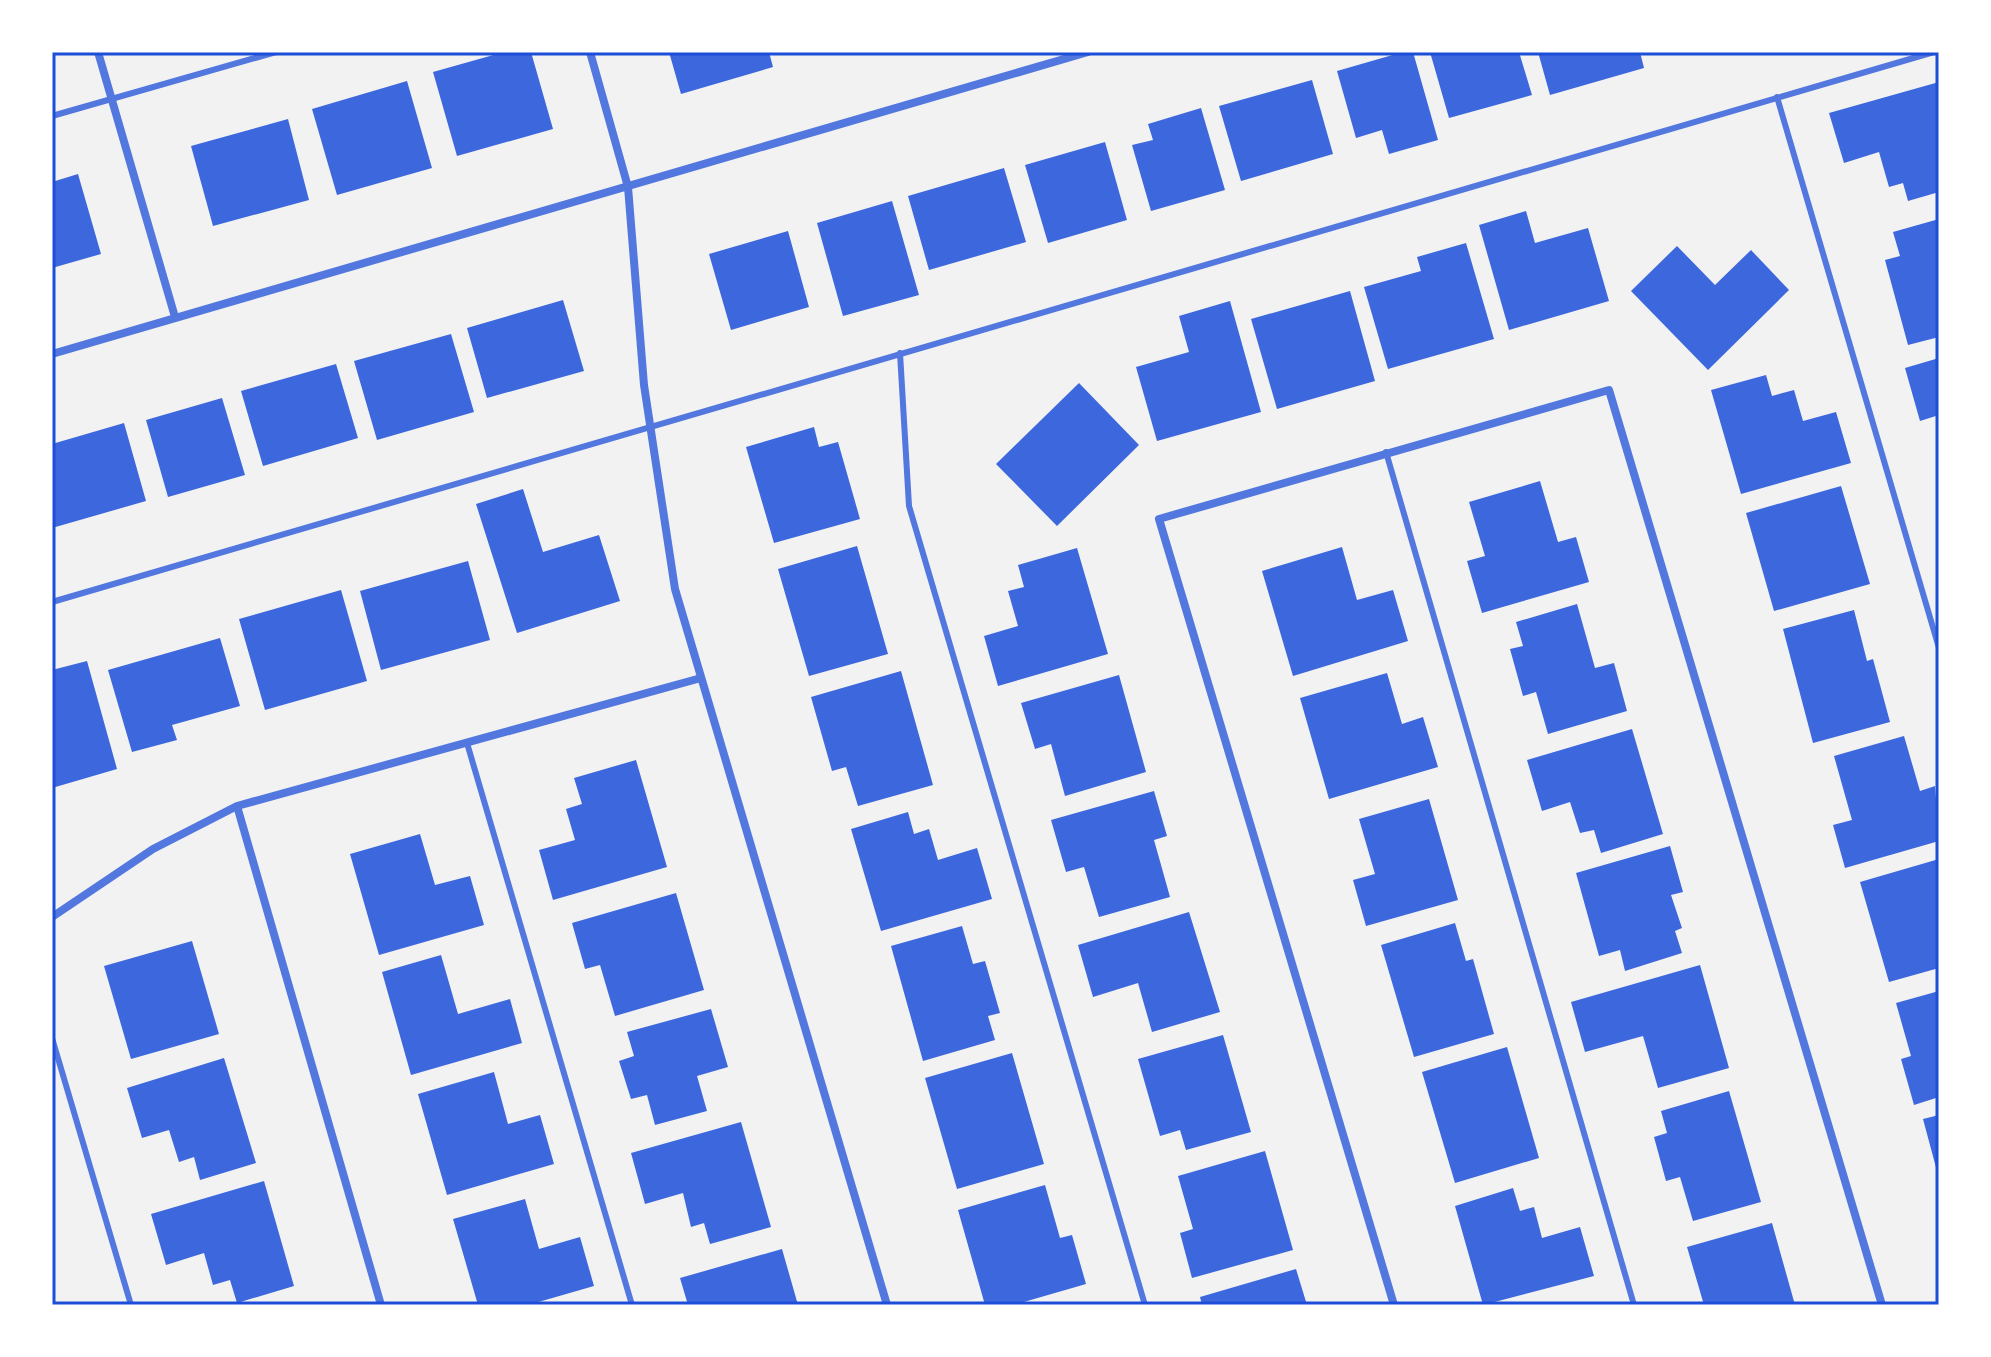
<svg xmlns="http://www.w3.org/2000/svg" width="1991" height="1357" viewBox="0 0 1991 1357" font-family="'Public Sans',sans-serif">
	<rect width="100%" height="100%" fill="#f2f2f2"/>
	<path fill="#3d67dc" d="M 504,52 L 531,52 L 553,129 L 457,156 L 433,72 Z
		M 669,52 L 769,52 L 773,67 L 681,94 Z
		M 1403,52 L 1413,52 L 1438,140 L 1389,154 L 1382,130 L 1356,138 L 1337,71 Z
		M 1430,52 L 1519,52 L 1532,95 L 1449,118 Z
		M 1538,52 L 1640,52 L 1644,68 L 1550,95 Z
		M 1312,80 L 1333,154 L 1241,181 L 1219,106 Z
		M 407,81 L 432,168 L 337,195 L 312,109 Z
		M 1939,82 L 1939,192 L 1908,201 L 1903,183 L 1889,187 L 1879,152 L 1844,163 L 1829,113 Z
		M 1201,108 L 1225,190 L 1151,211 L 1132,145 L 1153,140 L 1148,124 Z
		M 288,119 L 309,200 L 213,226 L 191,146 Z
		M 1105,142 L 1127,220 L 1048,243 L 1025,165 Z
		M 1004,168 L 1026,242 L 929,270 L 908,196 Z
		M 78,174 L 101,254 L 52,268 L 52,182 Z
		M 892,201 L 919,295 L 843,316 L 817,223 Z
		M 1526,211 L 1535,243 L 1588,228 L 1609,301 L 1509,330 L 1479,225 Z
		M 1939,219 L 1939,337 L 1908,345 L 1885,260 L 1900,256 L 1893,232 Z
		M 788,231 L 809,307 L 731,330 L 709,254 Z
		M 1466,243 L 1494,339 L 1388,369 L 1364,287 L 1421,271 L 1417,257 Z
		M 1677,246 L 1715,285 L 1751,250 L 1789,290 L 1708,370 L 1631,291 Z
		M 1350,291 L 1375,381 L 1277,409 L 1251,319 Z
		M 563,300 L 584,371 L 487,398 L 467,328 Z
		M 1230,301 L 1261,412 L 1157,441 L 1136,367 L 1189,352 L 1179,316 Z
		M 451,334 L 474,412 L 377,440 L 354,361 Z
		M 1939,358 L 1939,415 L 1920,421 L 1905,368 Z
		M 336,364 L 358,438 L 263,466 L 241,391 Z
		M 1766,375 L 1772,396 L 1794,390 L 1803,421 L 1836,412 L 1851,463 L 1741,494 L 1711,390 Z
		M 1079,383 L 1139,445 L 1057,526 L 996,464 Z
		M 222,398 L 245,475 L 168,497 L 146,420 Z
		M 124,423 L 146,501 L 52,528 L 52,444 Z
		M 814,427 L 819,447 L 838,442 L 860,519 L 774,543 L 746,447 Z
		M 1540,481 L 1558,542 L 1576,537 L 1589,582 L 1482,613 L 1467,561 L 1485,556 L 1469,502 Z
		M 1841,486 L 1870,584 L 1774,611 L 1746,513 Z
		M 523,489 L 543,552 L 599,535 L 620,601 L 517,633 L 476,504 Z
		M 857,546 L 888,654 L 809,676 L 778,569 Z
		M 1342,547 L 1357,600 L 1393,590 L 1408,641 L 1293,676 L 1262,571 Z
		M 1077,548 L 1108,654 L 998,686 L 984,636 L 1018,626 L 1008,591 L 1024,587 L 1018,565 Z
		M 468,561 L 490,640 L 381,670 L 360,591 Z
		M 341,590 L 367,681 L 265,710 L 239,619 Z
		M 1577,604 L 1595,668 L 1614,663 L 1627,711 L 1548,734 L 1536,692 L 1523,696 L 1510,649 L 1523,646 L 1516,622 Z
		M 1854,610 L 1867,661 L 1873,659 L 1890,722 L 1813,743 L 1783,629 Z
		M 220,638 L 240,706 L 172,725 L 177,740 L 132,752 L 108,670 Z
		M 87,661 L 117,769 L 52,788 L 52,670 Z
		M 901,671 L 933,785 L 858,806 L 846,767 L 832,771 L 811,697 Z
		M 1387,673 L 1402,724 L 1423,717 L 1438,767 L 1329,799 L 1300,698 Z
		M 1119,675 L 1146,772 L 1065,796 L 1051,744 L 1035,749 L 1021,703 Z
		M 1632,729 L 1663,834 L 1601,853 L 1594,830 L 1580,833 L 1570,802 L 1542,811 L 1527,760 Z
		M 1904,736 L 1920,791 L 1935,786 L 1939,841 L 1845,868 L 1833,825 L 1852,820 L 1834,756 Z
		M 636,760 L 667,867 L 553,900 L 539,850 L 575,840 L 566,809 L 582,804 L 574,778 Z
		M 1154,791 L 1167,836 L 1154,840 L 1170,897 L 1099,917 L 1084,867 L 1066,872 L 1051,820 Z
		M 1429,799 L 1458,900 L 1366,926 L 1353,880 L 1375,874 L 1359,819 Z
		M 908,812 L 914,834 L 929,829 L 938,860 L 977,848 L 992,899 L 881,931 L 851,829 Z
		M 420,834 L 435,885 L 470,876 L 484,925 L 379,955 L 350,854 Z
		M 1670,846 L 1683,892 L 1671,895 L 1682,928 L 1675,931 L 1682,953 L 1625,971 L 1620,950 L 1599,956 L 1576,873 Z
		M 1939,859 L 1939,968 L 1889,982 L 1860,882 Z
		M 676,893 L 704,990 L 615,1016 L 600,965 L 585,969 L 572,923 Z
		M 1189,912 L 1220,1012 L 1152,1032 L 1138,983 L 1093,997 L 1078,945 Z
		M 1455,923 L 1466,961 L 1473,959 L 1494,1034 L 1414,1057 L 1381,945 Z
		M 962,926 L 973,964 L 985,961 L 1000,1013 L 988,1016 L 995,1040 L 923,1061 L 891,946 Z
		M 192,941 L 219,1034 L 131,1059 L 104,966 Z
		M 441,955 L 458,1014 L 510,999 L 522,1043 L 411,1075 L 382,972 Z
		M 1700,965 L 1729,1068 L 1658,1088 L 1643,1036 L 1585,1052 L 1571,1002 Z
		M 1939,991 L 1939,1097 L 1914,1105 L 1901,1059 L 1911,1056 L 1896,1003 Z
		M 711,1009 L 728,1067 L 697,1076 L 707,1111 L 655,1125 L 647,1095 L 631,1099 L 619,1061 L 634,1056 L 627,1032 Z
		M 1223,1035 L 1251,1132 L 1186,1150 L 1180,1130 L 1160,1136 L 1138,1059 Z
		M 1507,1047 L 1539,1158 L 1455,1183 L 1422,1072 Z
		M 1012,1053 L 1044,1164 L 957,1189 L 925,1078 Z
		M 224,1058 L 256,1163 L 200,1180 L 194,1157 L 179,1162 L 169,1130 L 142,1138 L 127,1088 Z
		M 494,1072 L 508,1124 L 540,1115 L 554,1164 L 447,1195 L 418,1094 Z
		M 1729,1091 L 1761,1202 L 1693,1221 L 1680,1177 L 1666,1181 L 1654,1137 L 1667,1133 L 1661,1111 Z
		M 1939,1115 L 1939,1174 L 1938,1175 L 1923,1119 Z
		M 741,1122 L 771,1227 L 710,1244 L 704,1223 L 691,1227 L 683,1193 L 645,1204 L 631,1153 Z
		M 1265,1151 L 1293,1250 L 1192,1278 L 1180,1233 L 1193,1229 L 1178,1176 Z
		M 264,1181 L 294,1286 L 237,1303 L 230,1280 L 213,1285 L 204,1253 L 166,1265 L 151,1214 Z
		M 1045,1185 L 1060,1238 L 1072,1235 L 1086,1284 L 1013,1305 L 985,1305 L 958,1210 Z
		M 1513,1188 L 1520,1211 L 1534,1207 L 1542,1238 L 1580,1227 L 1594,1276 L 1483,1305 L 1455,1206 Z
		M 525,1199 L 539,1249 L 580,1237 L 594,1286 L 528,1305 L 478,1305 L 453,1219 Z
		M 1772,1223 L 1795,1305 L 1704,1305 L 1687,1247 Z
		M 782,1249 L 798,1305 L 688,1305 L 680,1278 Z
		M 1296,1269 L 1307,1305 L 1202,1305 L 1200,1297 Z"/>
	<g fill="none" stroke-linecap="round" stroke-linejoin="round">
		<path stroke="#5277de" stroke-width="6" d="M 1777,97 L 1939,648
			M 52,116 L 276,52
			M 900,353 L 909,506 L 1145,1305
			M 1386,452 L 1634,1305
			M 52,602 L 1934,52
			M 467,743 L 632,1305
			M 52,1038 L 131,1305"/>
		<path stroke="#5277de" stroke-width="8" d="M 98,52 L 175,317
			M 590,52 L 628,187 L 644,385 L 675,589 L 887,1305
			M 52,354 L 1088,52
			M 237,806 L 381,1305
			M 52,917 L 153,849 L 237,806 L 701,678
			M 1394,1305 L 1159,519 L 1609,390 L 1882,1305"/>
	</g>
	<rect width="1991" height="1357" fill="none" stroke="#ffffff" stroke-width="108"/>
	<rect x="54" y="54" width="1883" height="1249" fill="none" stroke="#1d4ed8" stroke-width="3"/>
</svg>
